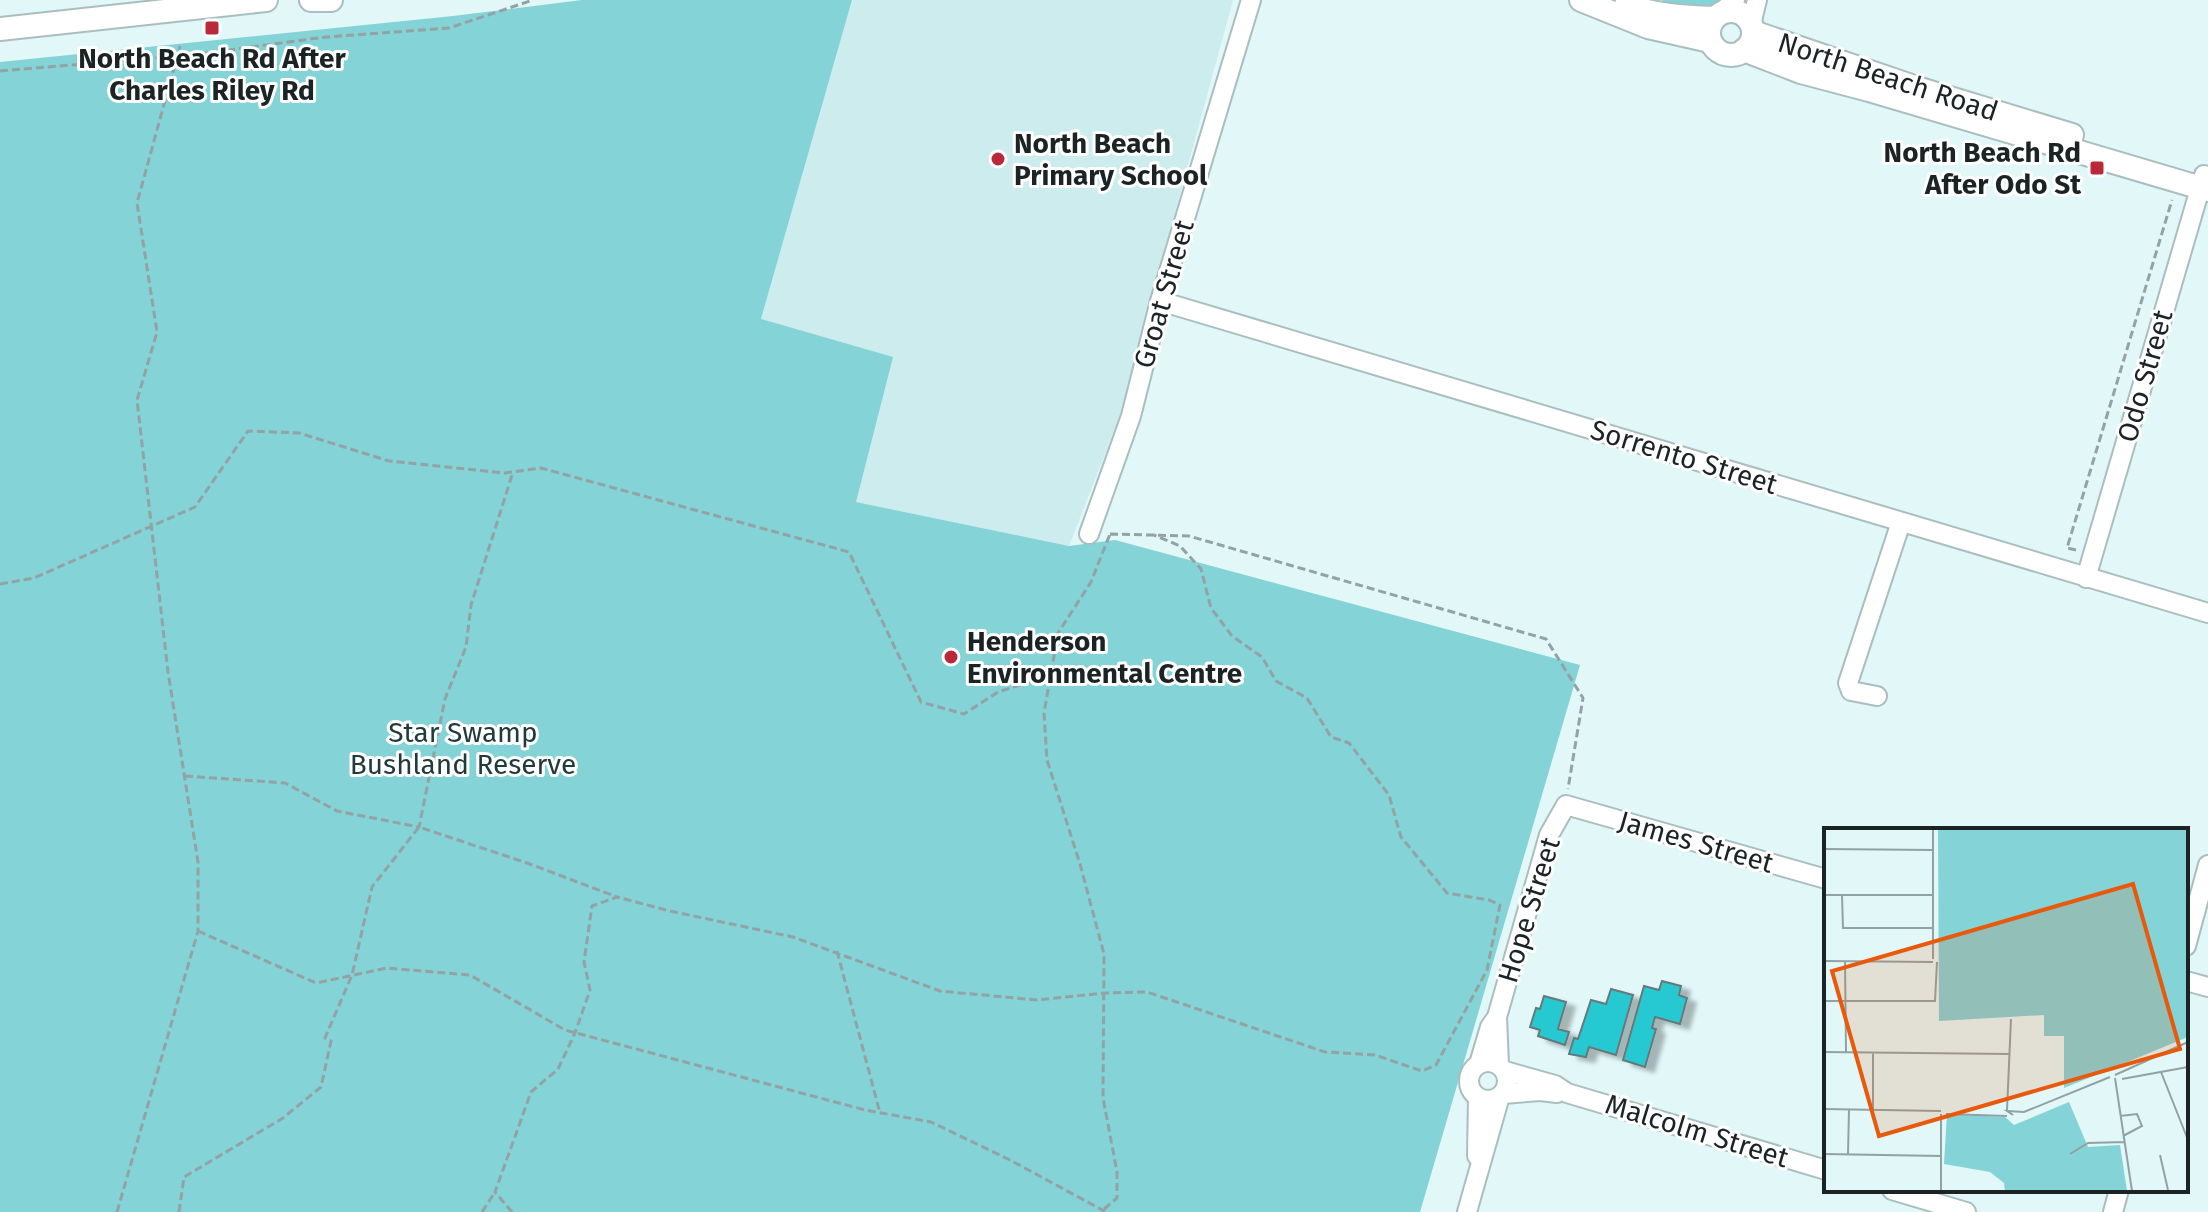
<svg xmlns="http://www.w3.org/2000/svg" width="2208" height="1212" viewBox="0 0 2208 1212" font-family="'Fira Sans',sans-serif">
	<defs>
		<filter id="shadow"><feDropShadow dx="9" dy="5" stdDeviation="2" flood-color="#0004"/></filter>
	</defs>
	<rect width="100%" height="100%" fill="#e1f7f8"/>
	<path fill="#cdeced" d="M 852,0 L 1233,0 L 1119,418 L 1069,546 L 856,502 L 761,319 Z"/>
	<path fill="#83d3d7" d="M 582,0 L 852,0 L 761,319 L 893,357 L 856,502 L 1069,546 L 1115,540 L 1580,665 L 1420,1212 L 0,1212 L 0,62 L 453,16 Z
		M 1661,0 L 1724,0 L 1704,15 Z"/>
	<path fill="#28c9d1" stroke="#66797a" stroke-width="2" filter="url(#shadow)" d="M 1662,981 L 1681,986 L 1679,995 L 1687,998 L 1680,1024 L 1655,1017 L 1652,1028 L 1656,1029 L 1645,1067 L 1623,1060 L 1644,986 L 1659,990 Z
		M 1611,989 L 1633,995 L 1616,1055 L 1589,1047 L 1586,1057 L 1569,1054 L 1574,1038 L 1578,1039 L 1591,1000 L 1606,1004 Z
		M 1544,996 L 1566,1002 L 1558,1029 L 1569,1032 L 1565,1045 L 1538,1036 L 1540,1030 L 1530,1027 L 1536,1008 L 1540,1009 Z"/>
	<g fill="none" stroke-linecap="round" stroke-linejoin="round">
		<g stroke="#aabebf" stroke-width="22">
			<path id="minor" d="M 1718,15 L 1735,0
				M 1751,25 L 1757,0
				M 1160,301 L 2208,613
				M 1089,534 L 1131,416 L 1160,301 L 1251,0
				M 2086,578 L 2204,175
				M 1877,696 L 1851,691 L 1848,683 L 1901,522
				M 2186,946 L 2208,865
				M 2186,981 L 2208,987
				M 1497,1017 L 1499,1065
				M1469 1081a19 19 0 1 1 38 0a19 19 0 1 1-38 0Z
				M 1479,1064 L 1490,1027 L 1497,1017 L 1549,835 L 1566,805 L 1826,879
				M 1505,1071 L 1555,1085 L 1567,1093 L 1826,1170
				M 1503,1094 L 1540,1091 L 1557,1093
				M 1477,1156 L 1478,1097
				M 1892,1190 L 1966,1212
				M 1467,1212 L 1500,1096
				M 2113,1212 L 2119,1190"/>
		</g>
		<g stroke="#aabebf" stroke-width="26">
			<path id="major" d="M 311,0 L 331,0
				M 1581,0 L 1648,27 L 1710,41
				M 1626,5 C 1654,15 1684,17 1714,18
				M1709 33a22 22 0 1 1 44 0a22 22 0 1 1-44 0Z
				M 0,29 L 266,0
				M 1753,32 L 1920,89 L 2072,135
				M 1744,50 L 1801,72 L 1869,90 L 2208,190"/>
		</g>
		<path stroke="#93a3a4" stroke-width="3" stroke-dasharray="8 4" stroke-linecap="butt" d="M 0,71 L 191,55 L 326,37 L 449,28 L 533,0
			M 1110,534 L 1189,536 L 1546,639 L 1583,698 L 1568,789
			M 2076,550 L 2067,548 L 2172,200
			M 0,584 L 34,578 L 195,507 L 248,431 L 299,433 L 389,461 L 505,473 L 541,468 L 849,552 L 921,702 L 964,714 L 998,692 L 1051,675
			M 185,776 L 285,783 L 337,811 L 419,827 L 445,699 L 466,647 L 471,605 L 513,472
			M 198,931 L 316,983 L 387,968 L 470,975 L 565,1030 L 865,1110 L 931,1122 L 1010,1160 L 1106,1212
			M 837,951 L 880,1113
			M 1104,1209 L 1117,1198 L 1117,1172 L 1103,1098 L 1104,954 L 1080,864 L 1047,760 L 1044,713 L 1058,633 L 1091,582 L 1110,534
			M 117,1212 L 198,931 L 198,862 L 168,672 L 137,400 L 157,332 L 137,203 L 180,46
			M 179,1212 L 184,1177 L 283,1118 L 321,1087 L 331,1041 L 325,1038 L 352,975 L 372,887 L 419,827 L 527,863 L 617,897
			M 482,1212 L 495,1192
			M 512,1212 L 495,1192 L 531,1092 L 558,1069 L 575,1033 L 590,990 L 584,962 L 592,906 L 617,897 L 670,911 L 793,937 L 940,991 L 1037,1000 L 1105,993 L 1147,992 L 1325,1052 L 1375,1055 L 1422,1071 L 1436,1065 L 1487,970 L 1500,905 L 1489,900 L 1447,893 L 1401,837 L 1389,795 L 1349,743 L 1331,737 L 1307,698 L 1276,681 L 1262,657 L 1232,636 L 1211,608 L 1201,569 L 1180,546 L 1154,535"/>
		<use href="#minor" stroke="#fff" stroke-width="18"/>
		<use href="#major" stroke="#fff" stroke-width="22"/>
	</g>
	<g fill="#ba293a" stroke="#fff" stroke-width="3">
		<rect x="204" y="20" width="16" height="16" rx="4"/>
		<circle cx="998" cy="159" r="8"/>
		<rect x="2089" y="160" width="16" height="16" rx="4"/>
		<circle cx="951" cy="657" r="8"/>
	</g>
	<g text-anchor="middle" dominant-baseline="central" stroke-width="6" stroke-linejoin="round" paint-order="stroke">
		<g font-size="28" font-weight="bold" fill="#1b2324" stroke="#fff" text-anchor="start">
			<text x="212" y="58" text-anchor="middle">North Beach Rd After<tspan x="212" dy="32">Charles Riley Rd</tspan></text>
			<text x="1014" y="143">North Beach<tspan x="1014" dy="32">Primary School</tspan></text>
			<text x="2081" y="152" text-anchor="end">North Beach Rd<tspan x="2081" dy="32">After Odo St</tspan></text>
			<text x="967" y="641">Henderson<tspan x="967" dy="32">Environmental Centre</tspan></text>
		</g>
		<g font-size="28" fill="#1b2324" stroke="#fff">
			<text transform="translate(1888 77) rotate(18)">North Beach Road</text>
			<text transform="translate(1164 294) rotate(-74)">Groat Street</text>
			<text transform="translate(2145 376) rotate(-74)">Odo Street</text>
			<text transform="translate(1684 457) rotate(17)">Sorrento Street</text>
			<text transform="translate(1696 842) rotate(16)">James Street</text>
			<text transform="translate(1529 910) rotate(-73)">Hope Street</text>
			<text transform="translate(1697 1131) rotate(17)">Malcolm Street</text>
		</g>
		<g font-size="28" fill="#213a3b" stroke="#fff">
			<text x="463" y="732">Star Swamp<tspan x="463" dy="32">Bushland Reserve</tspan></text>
		</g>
	</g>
	<g transform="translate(1824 828)">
		<rect width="364" height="364" fill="#e1f7f8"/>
		<path d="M 114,1 L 364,1 L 364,209 L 240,260 L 240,208 L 220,208 L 220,187 L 115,193 ZM 245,274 L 264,319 L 296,317 L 303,363 L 181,363 L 180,355 L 166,344 L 120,336 L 123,286 L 181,289 L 190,297 Z" fill="#83d3d7"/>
		<path fill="none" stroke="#92a2a3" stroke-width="2" d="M 0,21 L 109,22M 0,67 L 109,67M 18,67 L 19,100 L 109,100M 109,131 L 109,1M 0,133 L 109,134M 21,133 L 22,224M 0,173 L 111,173 L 113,134M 0,224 L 186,226M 337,244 L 364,312M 291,247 L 364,214M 291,250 L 308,363M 298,251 L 364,239M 0,281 L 117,283M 49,282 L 49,224M 183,282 L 187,191M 117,286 L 117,363M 122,286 L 183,288M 189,287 L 183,283 L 200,284 L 286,249M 296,288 L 313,286 L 318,298 L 299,308M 0,326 L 117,328M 24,326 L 25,281M 246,326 L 264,315 L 300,314M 336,327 L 344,362"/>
		<path fill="#e8590c" fill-opacity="0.15" stroke="#e8590c" stroke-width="4" d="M 309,56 L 356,221 L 55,308 L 8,143 Z"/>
		<rect width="364" height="364" fill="none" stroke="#1b2324" stroke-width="4"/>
	</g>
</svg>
